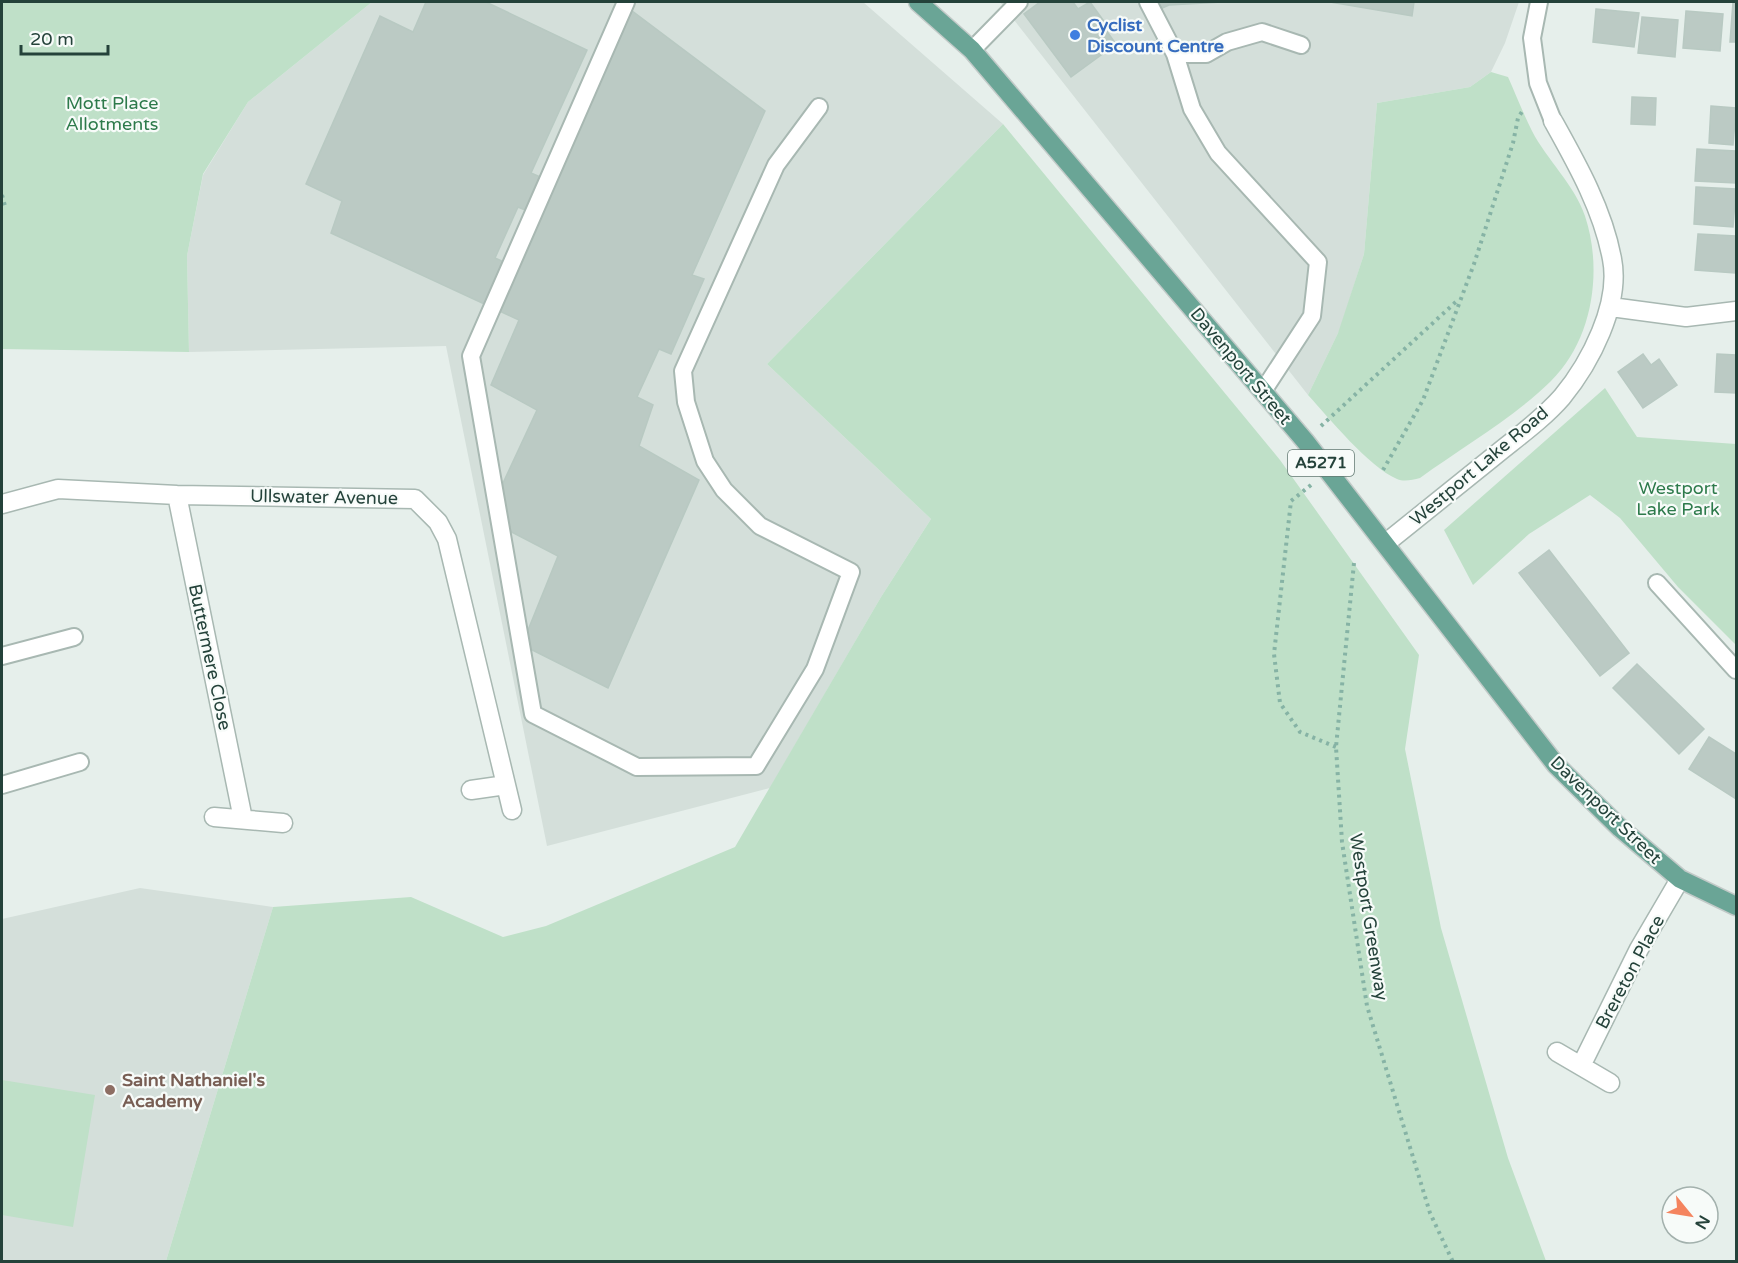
<svg xmlns="http://www.w3.org/2000/svg" width="1738" height="1263" viewBox="0 0 1738 1263" font-family="'Varela Round',sans-serif">
	<rect width="100%" height="100%" fill="#e6efeb"/>
	<path fill="#d4dfda" d="M 372,2 L 863,2 L 1003,124 L 767,364 L 931,519 L 881,597 L 770,788 L 547,846 L 446,346 L 189,352 L 187,256 L 203,175 L 248,102 Z
		M 1000,2 L 1519,2 L 1505,43 L 1491,72 L 1470,87 L 1377,103 L 1364,254 L 1340,329 L 1308,395 Z
		M 140,888 L 273,907 L 166,1261 L 2,1261 L 2,919 Z"/>
	<path fill="#bfe0c8" d="M 2,2 L 372,2 L 248,102 L 203,174 L 187,256 L 189,352 L 2,349 Z
		M 1491,72 L 1508,77 C 1516,95 1523,113 1532,131 C 1547,160 1574,184 1585,216 C 1603,270 1593,340 1551,381 C 1515,417 1461,448 1420,478 C 1412,480 1404,482 1397,479 C 1369,467 1329,418 1308,395 L 1338,333 L 1364,254 L 1377,103 L 1470,87 Z
		M 1003,124 L 1280,460 L 1419,655 L 1405,749 L 1441,928 L 1508,1158 L 1546,1261 L 166,1261 L 273,907 L 411,897 L 503,937 L 546,926 L 735,847 L 881,597 L 931,519 L 767,364 Z
		M 1605,388 L 1637,437 L 1736,444 L 1736,645 L 1678,587 L 1620,518 L 1590,495 L 1529,534 L 1473,585 L 1444,530 Z
		M 2,1080 L 95,1095 L 73,1227 L 2,1215 Z"/>
	<path fill="#bbcac4" stroke="#b8c9c2" stroke-width="1.5" fill-rule="evenodd" d="M 426,2 L 486,2 L 587,50 L 531,173 L 554,183 L 632,11 L 765,111 L 692,275 L 704,279 L 671,354 L 659,349 L 637,397 L 653,405 L 639,446 L 699,480 L 608,688 L 522,645 L 558,556 L 498,525 L 497,496 L 537,410 L 491,385 L 519,320 L 331,233 L 342,201 L 306,184 L 380,16 L 413,32 ZM 518,207 L 542,217 L 519,269 L 495,258 Z
		M 1040,2 L 1073,2 L 1078,9 L 1090,2 L 1106,24 L 1103,26 L 1116,44 L 1071,77 L 1024,14 Z
		M 1156,2 L 1222,2 L 1169,5 L 1160,9 Z
		M 1330,2 L 1414,2 L 1412,16 Z
		M 1733,2 L 1736,2 L 1736,42 L 1730,42 Z
		M 1596,9 L 1639,13 L 1634,47 L 1593,42 Z
		M 1686,11 L 1723,14 L 1720,51 L 1683,48 Z
		M 1642,17 L 1678,20 L 1675,57 L 1638,53 Z
		M 1632,97 L 1656,98 L 1655,125 L 1631,124 Z
		M 1711,106 L 1736,108 L 1733,145 L 1709,143 Z
		M 1697,149 L 1736,151 L 1736,183 L 1695,181 Z
		M 1696,187 L 1736,189 L 1733,227 L 1694,224 Z
		M 1698,234 L 1736,236 L 1735,273 L 1695,270 Z
		M 1643,354 L 1651,365 L 1659,359 L 1677,385 L 1643,408 L 1618,372 Z
		M 1717,354 L 1736,355 L 1736,393 L 1715,392 Z
		M 1549,550 L 1629,653 L 1600,676 L 1519,573 Z
		M 1637,664 L 1704,729 L 1679,754 L 1613,688 Z
		M 1709,737 L 1736,754 L 1736,799 L 1689,769 Z"/>
	<g fill="none" stroke-linecap="round" stroke-linejoin="round">
		<g stroke="#a8b8b2" stroke-width="20">
			<path id="lane" d="M 626,2 L 471,356 L 533,714 L 637,767 L 756,766 L 815,669 L 851,572 L 760,526 L 724,490 L 705,461 L 686,402 L 683,371 L 776,165 L 819,107
				M 1148,2 L 1175,54 L 1206,54 L 1227,42 L 1262,32 L 1301,45
				M 1539,2 L 1532,38 L 1538,83 L 1553,121
				M 972,50 L 1019,2
				M 1175,54 L 1192,109 L 1218,153 L 1318,262 L 1312,316 L 1263,391
				M 1657,583 L 1736,670
				M 2,656 L 74,637
				M 2,785 L 80,762"/>
		</g>
		<g stroke="#a8b8b2" stroke-width="21">
			<path id="street" d="M 1611,307 L 1686,317 L 1736,311
				M 177,495 L 243,819
				M 2,504 L 58,489 L 177,495 L 415,499 L 438,522 L 447,539 L 512,810
				M 1386,543 C 1422,514 1457,486 1493,457 C 1516,438 1542,420 1562,397 C 1590,363 1621,304 1612,259 C 1603,210 1577,164 1553,121
				M 471,790 L 506,785
				M 214,817 L 283,823
				M 1557,1052 L 1610,1083
				M 1581,1066 L 1639,949 L 1680,879"/>
		</g>
		<g stroke="#c2cac8" stroke-width="21">
			<path id="primary" d="M 918,2 L 972,50 L 1305,441 L 1556,765 L 1620,828 L 1680,879 L 1736,906"/>
		</g>
		<path stroke="#86b3a5" stroke-width="4" stroke-dasharray="3 4.5" stroke-linecap="butt" d="M 2,195 L 5,206
			M 1321,426 L 1459,299
			M 1383,470 L 1423,400 L 1474,264 L 1513,143 L 1518,118 L 1523,110
			M 1311,485 L 1291,501 L 1274,654 L 1280,703 L 1300,732 L 1336,747
			M 1354,563 L 1336,747 L 1342,842 L 1367,1006 L 1430,1213 L 1453,1262"/>
		<use href="#lane" stroke="#fff" stroke-width="16"/>
		<use href="#street" stroke="#fff" stroke-width="18"/>
		<use href="#primary" stroke="#6aa596" stroke-width="18"/>
	</g>
	<circle fill="#3f7fe0" stroke="#f7fbf9" stroke-width="2" cx="1075" cy="35" r="6"/>
	<circle fill="#8d6e63" stroke="#f7fbf9" stroke-width="2" cx="110" cy="1090" r="6"/>
	<g text-anchor="middle" dominant-baseline="central" stroke-width="4.5" stroke-linejoin="round" paint-order="stroke">
		<rect fill="#f7fbf9" stroke="#637a73" stroke-width="1.5" x="1288" y="450" width="66" height="26" rx="4.5"/>
		<g font-size="16" font-weight="bold" fill="#24423a">
			<text x="1321" y="463">A5271</text>
		</g>
		<g font-size="18" font-weight="bold" fill="#366cbe" stroke="#f7fbf9" text-anchor="start">
			<text x="1087" y="25">Cyclist<tspan x="1087" dy="21">Discount Centre</tspan></text>
		</g>
		<g font-size="18" fill="#2d7a4b" stroke="#f7fbf9">
			<text x="112" y="103">Mott Place<tspan x="112" dy="21">Allotments</tspan></text>
			<text x="1678" y="488">Westport<tspan x="1678" dy="21">Lake Park</tspan></text>
		</g>
		<g font-size="18" fill="#24423a" stroke="#f7fbf9">
			<text transform="translate(1241 366) rotate(50)">Davenport Street</text>
			<text transform="translate(1479 466) rotate(-40)">Westport Lake Road</text>
			<text transform="translate(324 497) rotate(1)">Ullswater Avenue</text>
			<text transform="translate(210 657) rotate(78)">Buttermere Close</text>
			<text transform="translate(1606 810) rotate(44)">Davenport Street</text>
			<text transform="translate(1369 917) rotate(81)">Westport Greenway</text>
			<text transform="translate(1630 972) rotate(-62)">Brereton Place</text>
		</g>
		<g font-size="18" font-weight="bold" fill="#785e54" stroke="#f7fbf9" text-anchor="start">
			<text x="122" y="1080">Saint Nathaniel's<tspan x="122" dy="21">Academy</tspan></text>
		</g>
	</g>
	<rect width="1738" height="1263" fill="none" stroke="#24423a" stroke-width="6"/>
	<g transform="translate(1690 1215) rotate(120)"><circle r="28" fill="#f7fbf9" stroke="#a3b1ad" stroke-width="1.5"/>
	<path d="M0-4.5L10 22L0 15L-10 22Z" fill="#f4845f"/>
	<text y="-9" font-size="16" font-weight="bold" text-anchor="middle" fill="#24423a">N</text>
	</g>
	<path d="M21 45v9h87v-9" fill="none" stroke="#24423a" stroke-width="3"/>
	<text x="30" y="45" font-size="18" fill="#24423a" stroke="#f7fbf9" stroke-width="4.5" paint-order="stroke">20 m</text>
</svg>
